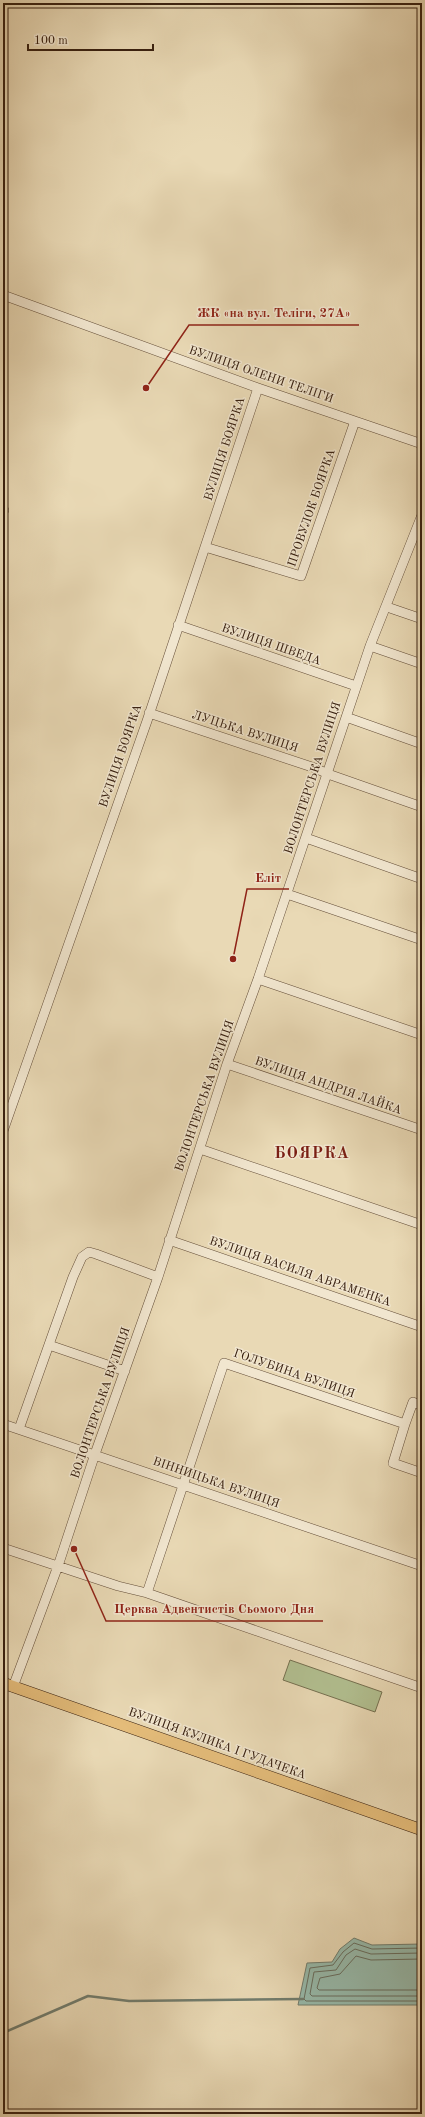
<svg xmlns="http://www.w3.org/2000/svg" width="425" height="2117" viewBox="0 0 425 2117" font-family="'Old Standard TT',serif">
	<rect width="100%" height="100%" fill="#e9d9b5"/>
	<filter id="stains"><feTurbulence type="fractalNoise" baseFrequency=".005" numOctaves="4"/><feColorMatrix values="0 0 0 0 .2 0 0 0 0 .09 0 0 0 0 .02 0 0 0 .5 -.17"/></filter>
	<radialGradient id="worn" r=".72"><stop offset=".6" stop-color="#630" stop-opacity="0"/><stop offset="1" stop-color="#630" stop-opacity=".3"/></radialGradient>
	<path fill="#b2c091" stroke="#757050" d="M 290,1660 L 382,1692 L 375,1712 L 283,1680 Z"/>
	<path fill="#97baab" stroke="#717c6d" d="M 354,1938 L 372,1945 L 422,1944 L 422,2005 L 298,2005 L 307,1963 L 332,1962 L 340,1949 Z"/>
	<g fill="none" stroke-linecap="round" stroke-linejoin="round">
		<path stroke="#686d5e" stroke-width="1" d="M 422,1948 L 372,1949 L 354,1943 L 343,1952 L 333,1965 L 310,1968 L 304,1999 L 306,2001 L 422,2001
			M 422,1953 L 371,1954 L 355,1949 L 346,1955 L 336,1970 L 314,1972 L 310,1994 L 312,1996 L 422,1996
			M 422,1959 L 371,1960 L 356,1956 L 340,1974 L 320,1978 L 317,1988 L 319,1990 L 422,1990"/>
		<path stroke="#717c6d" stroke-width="2.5" d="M 3,2033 L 88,1996 L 129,2001 L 303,1999"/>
		<g stroke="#644e39" stroke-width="10">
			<path id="minor" d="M 3,295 L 258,388 L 422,444
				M 3,512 L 4,510
				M 205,547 L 301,576 L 355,421
				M 387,607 L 422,619
				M 178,625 L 356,686
				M 370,646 L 422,664
				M 149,713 L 315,768 L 328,774 L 422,807
				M 346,717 L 422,744
				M 306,838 L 422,879
				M 287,894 L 422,940
				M 258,979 L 422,1035
				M 227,1064 L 422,1130
				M 3,1131 L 147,721 L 258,388
				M 200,1149 L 422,1225
				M 169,1240 L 422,1327
				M 49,1345 L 125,1371
				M 3,1424 L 422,1566
				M 405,1424 L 393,1463 L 422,1473
				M 19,1429 L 73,1277 L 82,1257 L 89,1252 L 96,1254 L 158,1277
				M 3,1548 L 118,1586 L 147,1593 L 422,1688
				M 147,1593 L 224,1363 L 405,1424 L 413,1402 L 422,1406
				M 13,1687 L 58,1566 L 95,1454 L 158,1277 L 227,1064 L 258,979 L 370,646 L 422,515"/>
		</g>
		<g stroke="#382010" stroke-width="12">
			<path id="major" d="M 3,1683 L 422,1830"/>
		</g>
		<use href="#minor" stroke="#f1e6cf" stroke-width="9"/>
		<use href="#major" stroke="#e4bc7a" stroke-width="11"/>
	</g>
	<g text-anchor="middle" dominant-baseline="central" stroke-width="3" stroke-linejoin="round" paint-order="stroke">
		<g font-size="12" fill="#382010" stroke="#f1e6cf">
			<text transform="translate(261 375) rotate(19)">ВУЛИЦЯ ОЛЕНИ ТЕЛІГИ</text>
			<text transform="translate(225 449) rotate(-72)">ВУЛИЦЯ БОЯРКА</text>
			<text transform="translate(312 508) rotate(-71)">ПРОВУЛОК БОЯРКА</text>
			<text transform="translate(271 645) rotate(19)">ВУЛИЦЯ ШВЕДА</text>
			<text transform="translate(245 732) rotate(18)">ЛУЦЬКА ВУЛИЦЯ</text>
			<text transform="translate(121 756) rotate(-71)">ВУЛИЦЯ БОЯРКА</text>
			<text transform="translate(313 778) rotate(-72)">ВОЛОНТЕРСЬКА ВУЛИЦЯ</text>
			<text transform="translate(328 1086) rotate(19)">ВУЛИЦЯ АНДРІЯ ЛАЙКА</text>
			<text transform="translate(205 1096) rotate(-71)">ВОЛОНТЕРСЬКА ВУЛИЦЯ</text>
			<text transform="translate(300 1272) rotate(19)">ВУЛИЦЯ ВАСИЛЯ АВРАМЕНКА</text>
			<text transform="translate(294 1374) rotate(19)">ГОЛУБИНА ВУЛИЦЯ</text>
			<text transform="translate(101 1403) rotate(-71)">ВОЛОНТЕРСЬКА ВУЛИЦЯ</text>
			<text transform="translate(216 1483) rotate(19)">ВІННИЦЬКА ВУЛИЦЯ</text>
			<text transform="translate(217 1744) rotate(20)">ВУЛИЦЯ КУЛИКА І ГУДАЧЕКА</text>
		</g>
		<g font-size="16" font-weight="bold" letter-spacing="1" fill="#7a1f14" stroke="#f1e6cf">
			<text x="312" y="1154">БОЯРКА</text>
		</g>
	</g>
	<path fill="none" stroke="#8f2418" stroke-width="1.5" d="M146 388L189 325H359M233 959L247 889H289M74 1549L106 1621H323"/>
	<g fill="#8f2418" stroke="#f1e6cf" stroke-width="1.5">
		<circle cx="146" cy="388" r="4"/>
		<circle cx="233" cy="959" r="4"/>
		<circle cx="74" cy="1549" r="4"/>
	</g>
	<g font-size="13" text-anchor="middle" font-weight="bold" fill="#8f2418" stroke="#f1e6cf" stroke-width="3" stroke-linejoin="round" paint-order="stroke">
		<text x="274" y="317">ЖК «на вул. Теліги, 27А»</text>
		<text x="268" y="882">Еліт</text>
		<text x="214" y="1613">Церква Адвентистів Сьомого Дня</text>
	</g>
	<rect width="425" height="2117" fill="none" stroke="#e9d9b5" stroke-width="16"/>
	<rect x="4" y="4" width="417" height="2109" fill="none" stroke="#382010" stroke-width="2"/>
	<rect x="8" y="8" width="409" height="2101" fill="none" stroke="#382010"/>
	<path d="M28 44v6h125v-6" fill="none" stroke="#382010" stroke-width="2"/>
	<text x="34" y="44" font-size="12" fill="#382010" stroke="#f1e6cf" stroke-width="3" paint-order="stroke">100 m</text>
	<rect width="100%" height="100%" filter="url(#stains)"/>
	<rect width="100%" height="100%" fill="url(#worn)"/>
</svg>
